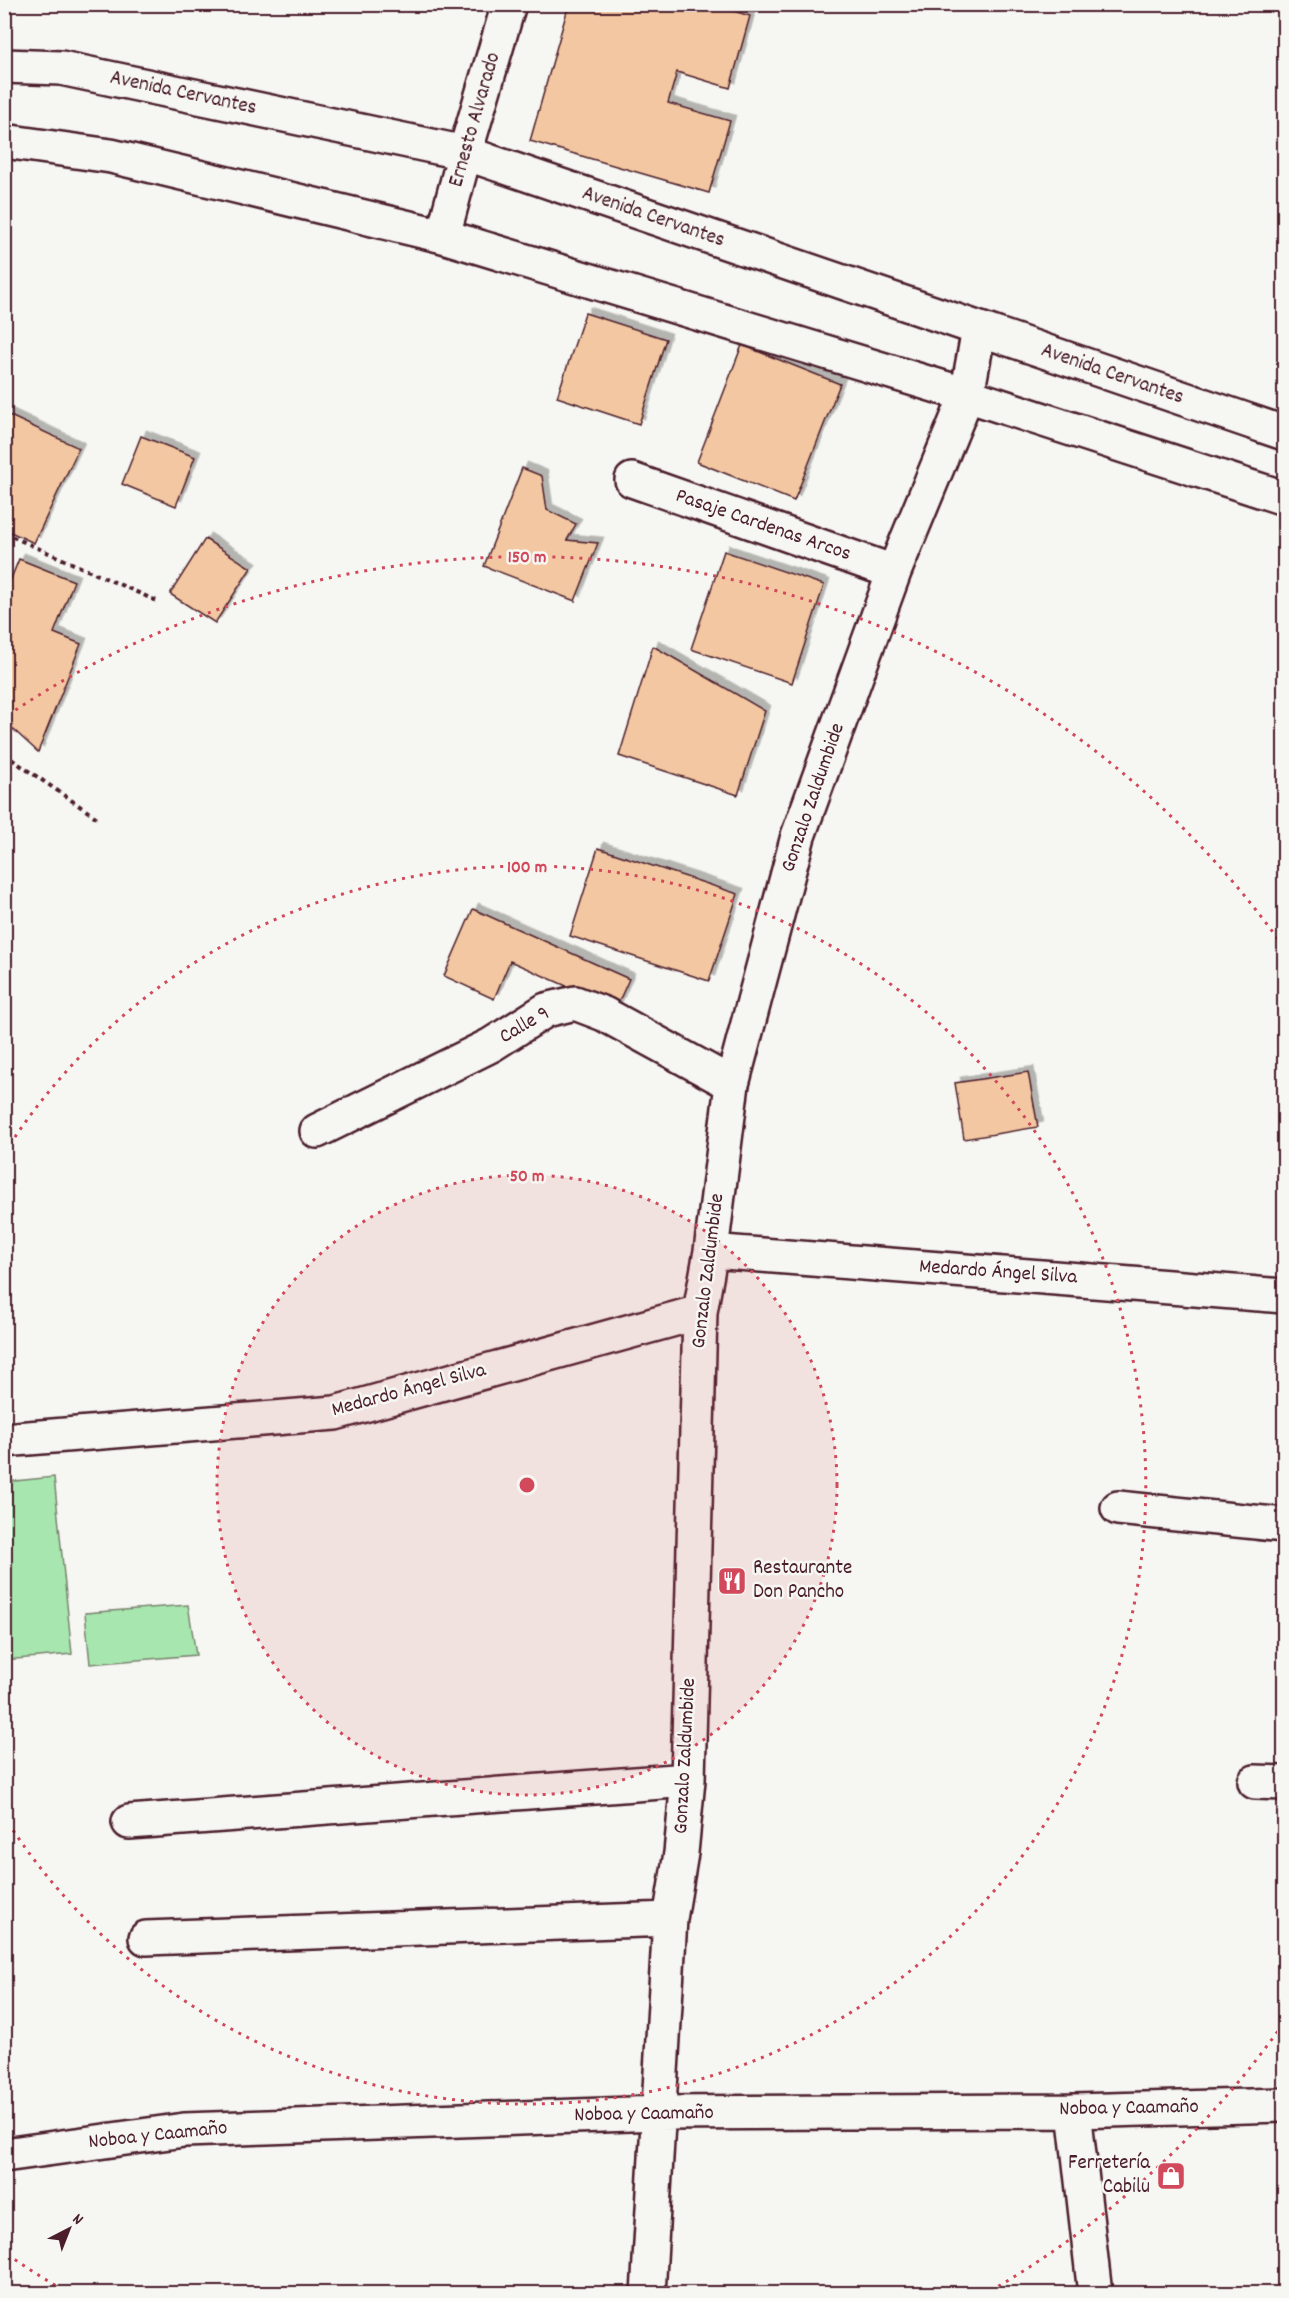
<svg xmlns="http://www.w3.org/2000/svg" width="1289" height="2298" viewBox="0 0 1289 2298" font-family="Dekko,sans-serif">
	<defs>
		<filter id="shadow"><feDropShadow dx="5.5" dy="-5.5" stdDeviation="0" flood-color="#0004"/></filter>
	</defs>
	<rect width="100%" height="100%" fill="#f6f6f2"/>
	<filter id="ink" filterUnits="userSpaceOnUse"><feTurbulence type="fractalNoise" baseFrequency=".0167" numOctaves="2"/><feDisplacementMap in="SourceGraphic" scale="12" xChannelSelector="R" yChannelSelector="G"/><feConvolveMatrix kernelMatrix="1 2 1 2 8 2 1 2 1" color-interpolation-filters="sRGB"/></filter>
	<g filter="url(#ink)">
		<path fill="#a7e7af" stroke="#78836d" stroke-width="1.5" d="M 54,1477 L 72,1654 L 5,1660 L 5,1482 Z
			M 188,1605 L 196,1655 L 90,1664 L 85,1613 Z"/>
		<path fill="#f2c7a1" stroke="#4a1f2b" stroke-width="1.5" filter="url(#shadow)" d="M 569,4 L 711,4 L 750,16 L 730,88 L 677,72 L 668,103 L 730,121 L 709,193 L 530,141 Z
			M 585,313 L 666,339 L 639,424 L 557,397 Z
			M 742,345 L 840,384 L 794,501 L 697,462 Z
			M 4,413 L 79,448 L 34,543 L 4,529 Z
			M 141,436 L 195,457 L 176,506 L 122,484 Z
			M 522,468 L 542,476 L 547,510 L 576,524 L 567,540 L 598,543 L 575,601 L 484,566 Z
			M 205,539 L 251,568 L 215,623 L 170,594 Z
			M 724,551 L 824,585 L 792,683 L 691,649 Z
			M 19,559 L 74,581 L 54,633 L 81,644 L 38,752 L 4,721 L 4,596 Z
			M 653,646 L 765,711 L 738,795 L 619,756 Z
			M 598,848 L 738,894 L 709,981 L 570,936 Z
			M 473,909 L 629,979 L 616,1008 L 510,961 L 494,999 L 444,976 Z
			M 1028,1072 L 1038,1127 L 964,1139 L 955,1083 Z"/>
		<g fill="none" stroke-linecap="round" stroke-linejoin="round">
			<g stroke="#4a1f2b" stroke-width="38">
				<path id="minor" d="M 4,66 L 61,68 L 465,153 L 1284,433
					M 4,141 L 111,156 L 443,236 L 967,395 L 1284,498
					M 443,236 L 465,153 L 509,4
					M 632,480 L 894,572
					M 317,1131 L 491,1045 L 546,1010 L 575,1003 L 604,1014 L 732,1084
					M 711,1251 L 1284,1296
					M 4,1440 L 335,1413 L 700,1312
					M 1118,1508 L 1284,1525
					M 1255,1782 L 1284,1783
					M 129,1822 L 688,1780
					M 146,1938 L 670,1919
					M 1074,2111 L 1095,2294
					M 4,2155 L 184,2130 L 658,2113 L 1074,2111 L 1284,2105
					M 648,2294 L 670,1919 L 681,1853 L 688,1780 L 700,1312 L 711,1251 L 732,1084 L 798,836 L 894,572 L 967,395 L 979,329"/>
			</g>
			<path stroke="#4a1f2b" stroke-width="4" stroke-dasharray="4.5 4.5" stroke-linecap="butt" d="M 4,533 L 159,602
				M 4,754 L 100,820"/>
			<use href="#minor" stroke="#f6f6f2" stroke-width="33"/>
		</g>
	</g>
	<circle cx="527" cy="1485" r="310" fill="#d1495b" fill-opacity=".12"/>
	<g fill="none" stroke="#d1495b" stroke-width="3" stroke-dasharray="3 6">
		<circle cx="527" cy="1485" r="310"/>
		<path d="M5 1152A619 619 0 1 1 5 1818"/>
		<path d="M1283 2024A929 929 0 0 1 992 2290M63 2290A929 929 0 0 1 8 2255M8 715A929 929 0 0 1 1283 946"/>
	</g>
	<defs>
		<g id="restaurant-square" transform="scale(1.5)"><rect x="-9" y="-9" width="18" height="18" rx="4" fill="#d1495b" stroke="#f6f6f2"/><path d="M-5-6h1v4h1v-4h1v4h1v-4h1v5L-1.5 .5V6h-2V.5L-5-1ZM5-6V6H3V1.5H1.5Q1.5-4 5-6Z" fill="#fff"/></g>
		<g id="shop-square" transform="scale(1.5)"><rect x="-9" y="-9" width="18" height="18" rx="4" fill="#d1495b" stroke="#f6f6f2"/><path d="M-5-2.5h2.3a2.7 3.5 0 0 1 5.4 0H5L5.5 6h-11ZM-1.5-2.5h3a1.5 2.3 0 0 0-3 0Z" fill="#fff"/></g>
	</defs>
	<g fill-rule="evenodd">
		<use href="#restaurant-square" x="732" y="1581"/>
		<use href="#shop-square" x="1171" y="2176"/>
	</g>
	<g text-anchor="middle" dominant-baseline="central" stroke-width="5" stroke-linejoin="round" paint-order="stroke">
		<g font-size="21" fill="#4a1f2b" stroke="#f6f6f2">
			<text transform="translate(183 94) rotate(12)">Avenida Cervantes</text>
			<text transform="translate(476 120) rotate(-74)">Ernesto Alvarado</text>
			<text transform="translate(653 218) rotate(19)">Avenida Cervantes</text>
			<text transform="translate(1112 375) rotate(19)">Avenida Cervantes</text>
			<text transform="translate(763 526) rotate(19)">Pasaje Cardenas Arcos</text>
			<text transform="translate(814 798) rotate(-71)">Gonzalo Zaldumbide</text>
			<text transform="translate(525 1026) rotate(-30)">Calle 9</text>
			<text transform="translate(709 1271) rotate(-83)">Gonzalo Zaldumbide</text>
			<text transform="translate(998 1273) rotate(4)">Medardo Ángel Silva</text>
			<text transform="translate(409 1391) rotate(-15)">Medardo Ángel Silva</text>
			<text transform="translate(686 1756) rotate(-87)">Gonzalo Zaldumbide</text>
			<text transform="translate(1129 2109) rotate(-1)">Noboa y Caamaño</text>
			<text transform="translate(644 2115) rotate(-1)">Noboa y Caamaño</text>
			<text transform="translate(158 2136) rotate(-6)">Noboa y Caamaño</text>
		</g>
		<g font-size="21" fill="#4a1f2b" stroke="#f6f6f2" text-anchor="start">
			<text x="753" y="1569">Restaurante<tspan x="753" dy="24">Don Pancho</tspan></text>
			<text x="1150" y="2164" text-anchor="end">Ferretería<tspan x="1150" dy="24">Cabilu</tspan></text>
		</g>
	</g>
	<circle cx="527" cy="1485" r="9" fill="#d1495b" stroke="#f6f6f2" stroke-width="3"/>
	<g font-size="18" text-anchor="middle" font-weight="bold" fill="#d1495b" stroke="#f6f6f2" stroke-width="5" stroke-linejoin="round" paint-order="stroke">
		<text x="527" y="562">150 m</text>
		<text x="527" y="872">100 m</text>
		<text x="527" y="1181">50 m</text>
	</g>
	<rect width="1289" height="2298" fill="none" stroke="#f6f6f2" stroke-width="24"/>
	<rect x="12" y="12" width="1265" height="2274" fill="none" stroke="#4a1f2b" stroke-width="2" filter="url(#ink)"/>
	<g transform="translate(69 2229) rotate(42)" stroke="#f6f6f2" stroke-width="4.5" paint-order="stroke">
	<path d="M0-4.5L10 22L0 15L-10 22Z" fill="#4a1f2b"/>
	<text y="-9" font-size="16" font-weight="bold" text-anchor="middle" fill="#4a1f2b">N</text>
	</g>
</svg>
